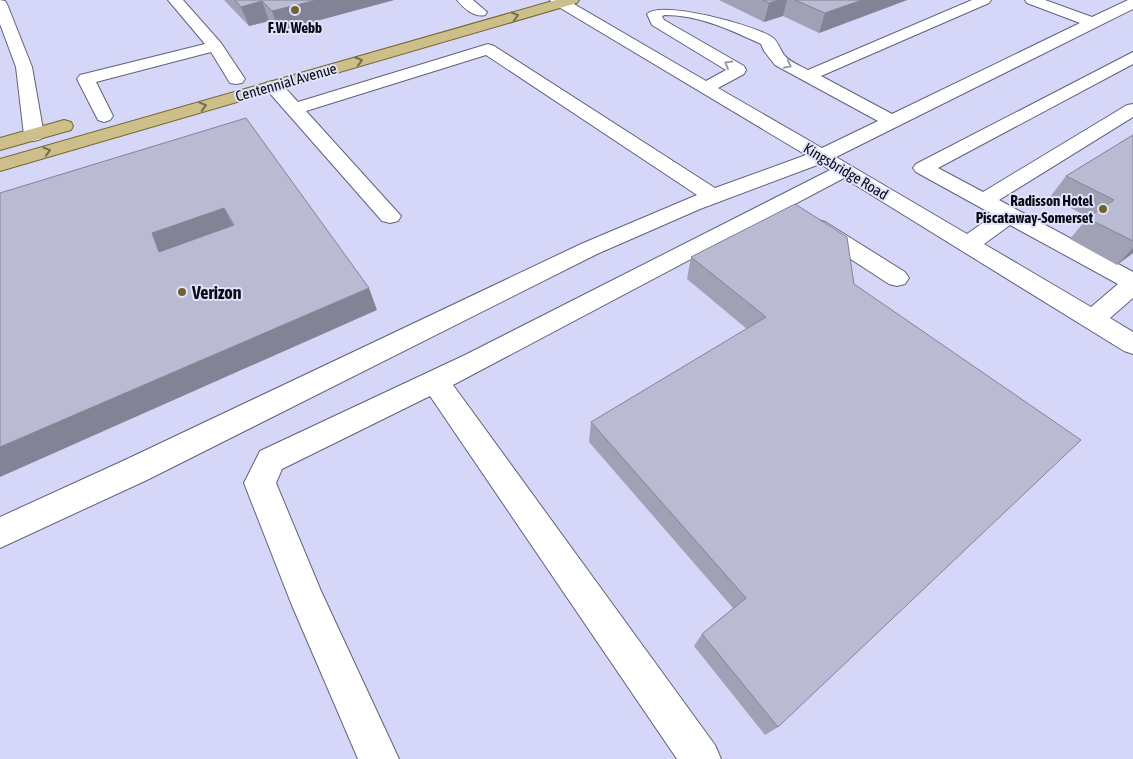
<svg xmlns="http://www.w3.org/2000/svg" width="1133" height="759" viewBox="0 0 1133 759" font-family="'Asap Condensed',sans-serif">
	<rect width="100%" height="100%" fill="#e1e2fc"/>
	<path fill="#d6d7f8" d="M 0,0 L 1133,0 L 1133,759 L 0,759 Z"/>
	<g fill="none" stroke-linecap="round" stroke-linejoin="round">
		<g stroke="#616278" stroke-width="2">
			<path id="minor" d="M 0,0 L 5,1 L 7,4 L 32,67 L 44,135 L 41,139 L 34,141 L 27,139 L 24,135 L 16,67 L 0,24 Z
				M 168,0 L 183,0 L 221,43 L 245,79 L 242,83 L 236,84 L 230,83 L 211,52 L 96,82 L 113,116 L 110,120 L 104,122 L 98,120 L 77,79 L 80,75 L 205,44 Z
				M 457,0 L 473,0 L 487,12 L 485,15 C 475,18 463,8 457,0 Z
				M 550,0 L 567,0 L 706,81 L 726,70 L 652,25 L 647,14 C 662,0 753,25 772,37 C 778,41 780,50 785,56 C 790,62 801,66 808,70 L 972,0 L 991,0 L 989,3 L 821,76 L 892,114 L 1080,23 L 1027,3 L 1025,0 L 1045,0 L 1092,17 L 1128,0 L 1133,0 L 1133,9 L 836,157 L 967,234 L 994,215 L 916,172 L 913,168 L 916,164 L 1133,52 L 1133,64 L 938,168 L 983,192 L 1127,105 L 1133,104 L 1133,117 L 999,200 L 1133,272 L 1133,298 L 1110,318 L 1133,332 L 1133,354 L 1124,351 L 844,178 L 453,385 L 715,745 L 721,759 L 677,759 L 430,396 L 282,469 L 276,483 L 321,591 L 399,759 L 358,759 L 291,603 L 244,483 L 260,451 L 465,355 L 830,170 L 820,164 L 700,209 L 597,254 L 147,480 L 0,548 L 0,517 L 125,460 L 581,244 L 697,195 L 486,55 L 306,111 L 401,216 L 398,221 L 390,223 L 382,221 L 267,90 L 264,86 L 267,82 C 281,79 289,93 298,102 L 488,44 L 494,46 L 715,188 L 806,155 L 552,3 ZM 665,15 C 699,15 731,30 761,44 L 764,51 L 775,65 L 878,121 L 822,148 L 718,88 L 744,74 L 746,70 L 744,66 L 664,20 L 662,16 ZM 1010,225 L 1118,284 L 1091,307 L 984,244 Z
				M 817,220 L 825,222 L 905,272 L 909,278 L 905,284 L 897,286 L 889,284 L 809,232 L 806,227 L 809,222 Z"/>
		</g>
		<g stroke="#73652d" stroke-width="2">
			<path id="major" d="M 556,0 L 579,0 L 577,3 L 0,171 L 0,159 Z
				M 64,120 L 71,122 L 73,126 L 71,130 L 0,150 L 0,138 Z"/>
		</g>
		<use href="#minor" fill="#fff" fill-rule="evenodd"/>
		<use href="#major" fill="#cdbf89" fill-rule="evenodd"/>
	</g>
	<path fill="#a0a1b5" d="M 224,0 L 394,0 L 279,31 L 269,21 L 249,26 Z
		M 719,0 L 907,0 L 819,33 L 783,16 L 764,22 Z
		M 1133,135 L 1133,253 L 1117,265 L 1070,239 L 1088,217 L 1050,197 L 1066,176 Z
		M 795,204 L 778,727 L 765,735 L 694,646 L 702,634 L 733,608 L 589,442 L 591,422 L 747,329 L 687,279 L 691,257 Z"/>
	<path fill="#828394" d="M 317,0 L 394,0 L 279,31 L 272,11 Z
		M 779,0 L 787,0 L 783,16 L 764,22 L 769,3 Z
		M 862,0 L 907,0 L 819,33 L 825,13 Z
		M 262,1 L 269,21 L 249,26 L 241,7 Z
		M 224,208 L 236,230 L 159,252 L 152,233 Z
		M 1133,248 L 1133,253 L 1117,265 Z
		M 369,288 L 377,310 L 0,477 L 0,447 Z"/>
	<path fill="#babbd3" stroke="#828394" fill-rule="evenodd" d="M 235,0 L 317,0 L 272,11 L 262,1 L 241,7 Z
		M 763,0 L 779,0 L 769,3 Z
		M 795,0 L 862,0 L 825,13 Z
		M 246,118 L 369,288 L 0,447 L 0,193 ZM 224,208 L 234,225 L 159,252 L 152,233 Z
		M 1133,135 L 1133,241 L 1087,218 L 1114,200 L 1066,176 Z
		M 795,204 L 847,237 L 854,284 L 1081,440 L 778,727 L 702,634 L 746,598 L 591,422 L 766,317 L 691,257 Z"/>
	<defs><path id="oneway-chevron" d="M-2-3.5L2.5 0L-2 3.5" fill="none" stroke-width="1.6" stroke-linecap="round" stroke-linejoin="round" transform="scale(1.25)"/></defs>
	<g stroke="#756e54">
		<use href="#oneway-chevron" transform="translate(515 16) rotate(-16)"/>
		<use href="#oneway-chevron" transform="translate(359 61) rotate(-16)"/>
		<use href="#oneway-chevron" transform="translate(203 106) rotate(-16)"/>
		<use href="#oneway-chevron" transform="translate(47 151) rotate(-16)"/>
	</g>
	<g stroke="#9d9da1">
		<use href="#oneway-chevron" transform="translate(728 64) rotate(-150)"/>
		<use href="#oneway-chevron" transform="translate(788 65) rotate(26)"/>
	</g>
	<g fill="#706330" stroke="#e1e2fc" stroke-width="2">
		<circle cx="295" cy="10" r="5"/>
		<circle cx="1103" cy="209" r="5"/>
		<circle cx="182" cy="292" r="5"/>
	</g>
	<g text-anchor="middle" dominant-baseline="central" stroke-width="4" stroke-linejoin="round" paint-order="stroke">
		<g font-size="15" font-weight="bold" fill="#0a0b13" stroke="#e1e2fc">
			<text x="295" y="27">F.W. Webb</text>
			<text x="1093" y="200" text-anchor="end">Radisson Hotel<tspan x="1093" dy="17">Piscataway-Somerset</tspan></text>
		</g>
		<g font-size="15" fill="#0a0b13" stroke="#e1e2fc">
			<text transform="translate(286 82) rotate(-16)">Centennial Avenue</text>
			<text transform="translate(846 171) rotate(31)">Kingsbridge Road</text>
		</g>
		<g font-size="18" font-weight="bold" fill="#0a0b13" stroke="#e1e2fc" text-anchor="start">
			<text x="192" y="292">Verizon</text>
		</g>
	</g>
</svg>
